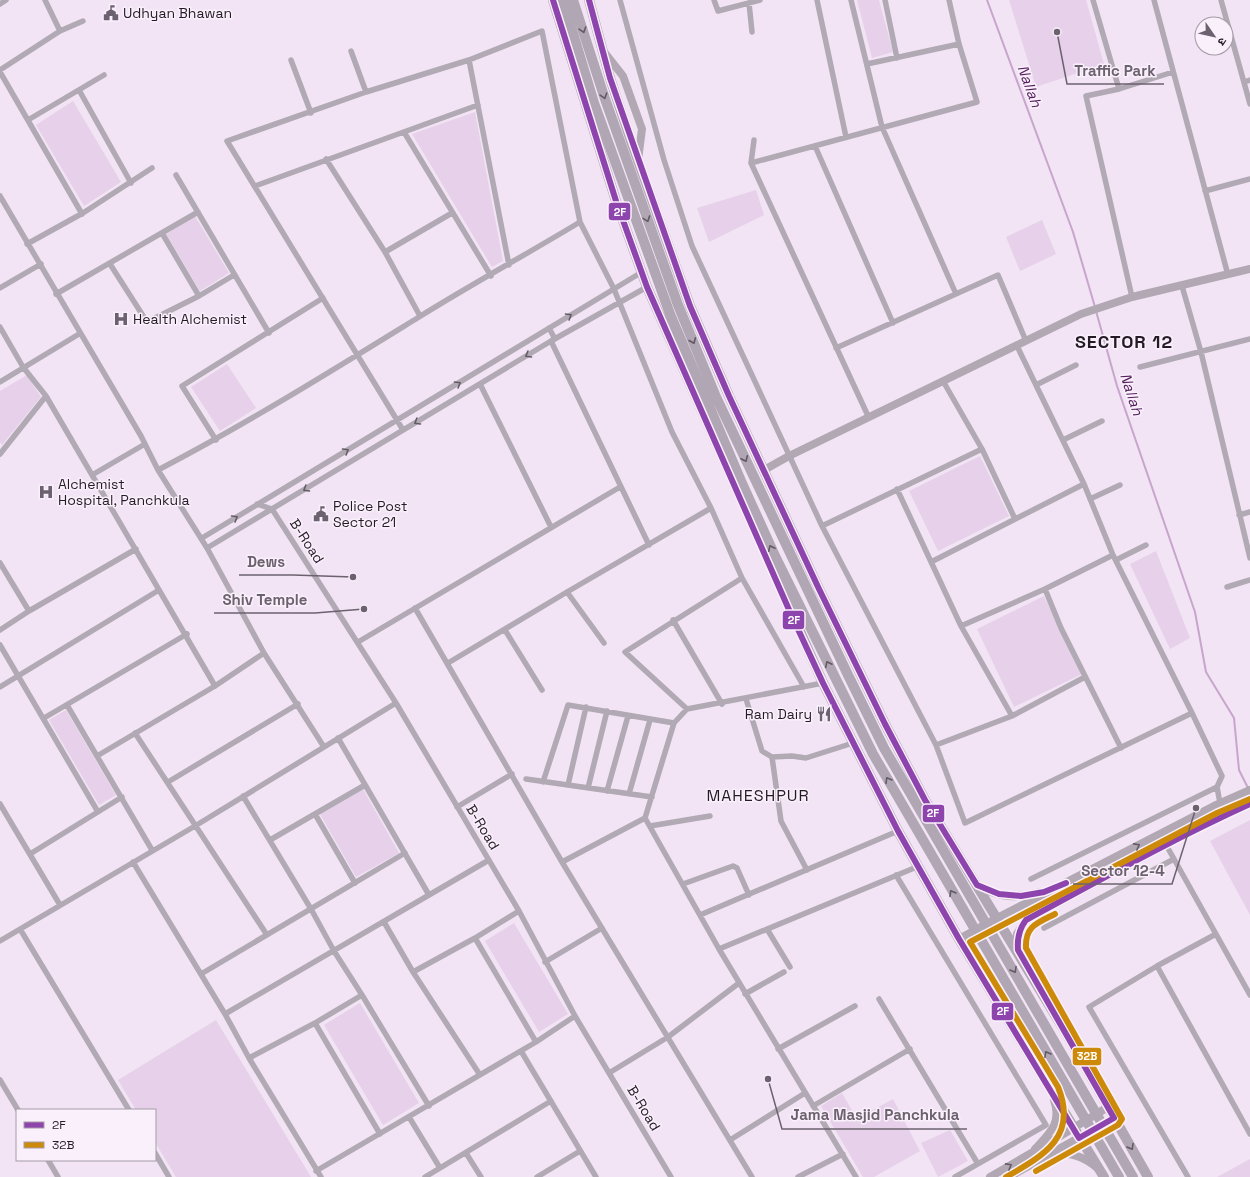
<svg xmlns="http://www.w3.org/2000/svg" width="1250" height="1177" viewBox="0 0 1250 1177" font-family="'Space Grotesk','Noto Sans Devanagari',sans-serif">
	<rect width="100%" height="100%" fill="#f2e4f4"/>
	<path fill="#e6d0ea" d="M 857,0 L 879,0 L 893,52 L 872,58 Z
		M 1009,0 L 1086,0 L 1104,64 L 1036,87 Z
		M 73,101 L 121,182 L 84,206 L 36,125 Z
		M 475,112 L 503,261 L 492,267 L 412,134 Z
		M 756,190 L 764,215 L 709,242 L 697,208 Z
		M 195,216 L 229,273 L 200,291 L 166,234 Z
		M 1042,220 L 1056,254 L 1020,271 L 1006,237 Z
		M 227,364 L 256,408 L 220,431 L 191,387 Z
		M 27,375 L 41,397 L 2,445 L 0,442 L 0,391 Z
		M 980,456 L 1009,516 L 938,551 L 909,491 Z
		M 1156,551 L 1190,638 L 1170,649 L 1130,564 Z
		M 1044,596 L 1082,674 L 1014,707 L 977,629 Z
		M 66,710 L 116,795 L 99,805 L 49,720 Z
		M 363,789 L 399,853 L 356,877 L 320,814 Z
		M 1250,820 L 1250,915 L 1210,841 Z
		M 514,923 L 568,1014 L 539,1032 L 485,941 Z
		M 360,1003 L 419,1103 L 383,1125 L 324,1025 Z
		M 216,1020 L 311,1177 L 176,1177 L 155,1142 L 155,1110 L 136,1110 L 118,1080 Z
		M 842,1093 L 857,1119 L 893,1099 L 920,1151 L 874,1177 L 863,1177 L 821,1106 Z
		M 950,1130 L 968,1161 L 938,1177 L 921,1143 Z
		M 1250,1159 L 1250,1177 L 1217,1177 Z"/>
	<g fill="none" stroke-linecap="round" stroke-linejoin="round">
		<path stroke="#c7a5cc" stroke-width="2" d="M 987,0 L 1073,232 L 1095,307
			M 1096,311 L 1117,386 L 1195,612 L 1206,672 L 1234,718 L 1239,770 L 1248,788"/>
		<path stroke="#b1a9b3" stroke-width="5.5" d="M 45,0 L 60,31
			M 620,0 L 664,160 L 692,246 L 822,526 L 936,745 L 965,823 L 1192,713
			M 714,0 L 718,11 L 760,0
			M 817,0 L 846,137
			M 851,0 L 882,127 L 956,294
			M 885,0 L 897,58
			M 1093,0 L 1119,89
			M 1154,0 L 1228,275
			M 1221,0 L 1250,104
			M 749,3 L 752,32
			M 0,4 L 6,0
			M 351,51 L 366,92
			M 291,60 L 311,113
			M 469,60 L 509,265
			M 867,64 L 959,44
			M 0,70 L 60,31 L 83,21
			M 0,72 L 82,214
			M 1244,82 L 1250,80
			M 79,90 L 131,183
			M 28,120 L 104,75
			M 404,132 L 491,276
			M 754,140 L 751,163 L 869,418
			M 815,146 L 893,323
			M 326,159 L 385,252 L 420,316
			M 751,163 L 977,102 L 959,44 L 949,0
			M 176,175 L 269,333
			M 255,186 L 478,105
			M 1205,191 L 1250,179
			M 0,196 L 141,436 L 158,470 L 207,548 L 264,653 L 324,747
			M 162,233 L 199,296
			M 27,244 L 83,213 L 152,168
			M 385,252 L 452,213
			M 110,264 L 147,322 L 199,296 L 234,275
			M 1182,286 L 1201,352 L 1250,558
			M 0,288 L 41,264
			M 56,294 L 198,212
			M 1132,297 L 1086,96 L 1119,89 L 1173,72
			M 0,327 L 23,367 L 46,396 L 215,686
			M 549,328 L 555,339
			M 551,341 L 649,545
			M 1017,346 L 1084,484 L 1113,555 L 1192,713 L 1222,776 L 1217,787 L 1220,803
			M 836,348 L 998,275 L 1026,341
			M 1140,367 L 1250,339
			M 943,381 L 982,449 L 1015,519
			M 0,382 L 79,334
			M 480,384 L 551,527
			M 1036,385 L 1076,365
			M 403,430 L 227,141 L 366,92 L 469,60 L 542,31 L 580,222 L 614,289 L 672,432 L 711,508 L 742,578 L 804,687
			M 216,440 L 182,386 L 323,298
			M 1063,440 L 1102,421
			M 0,454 L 46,396
			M 158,470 C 248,423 333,370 419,317 C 472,284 527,254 580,222
			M 92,475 L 145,444
			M 897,489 L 961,626 L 1012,716
			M 1090,499 L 1120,485
			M 257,504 L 272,509 L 396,703 L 519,911 L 575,1016 L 671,1177
			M 1239,515 L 1250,512
			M 822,526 L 982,449
			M 202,538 L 642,272
			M 207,548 L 551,341 L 647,287
			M 1116,560 L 1146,545
			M 931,562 L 1084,484
			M 0,563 L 29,611
			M 1227,587 L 1250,580
			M 1045,589 L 1061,628 L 1121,748
			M 567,592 L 604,643
			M 415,608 L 562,862 L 752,1177
			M 673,620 L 722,704
			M 961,626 L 1045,589 L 1113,555
			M 0,630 L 29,611 L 136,549
			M 505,630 L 542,690
			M 358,642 L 620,487
			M 0,645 L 98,812
			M 448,663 L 567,592 L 711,508
			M 0,687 L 159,590
			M 746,699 L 762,751 L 772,757 L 792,756 L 806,758 L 853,743
			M 67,705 L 152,850
			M 687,709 L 625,652 L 742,578
			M 44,718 L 187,634
			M 135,733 L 267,935
			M 338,738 L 429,895
			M 936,745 L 1012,716 L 1085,677
			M 97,756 L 215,686 L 264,653
			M 772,757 L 781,821 L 807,870
			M 526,779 L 652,797
			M 168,782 L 298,704
			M 543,782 L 568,705 L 674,723
			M 568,785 L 586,707
			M 588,788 L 607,711
			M 607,791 L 628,716
			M 629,794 L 650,720
			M 243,796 L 311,909 L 334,951 L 362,995 L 429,1106
			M 0,804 L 60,905
			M 457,807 L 512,774
			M 315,814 L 355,883
			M 645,818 L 719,949 L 856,1177
			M 650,826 L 710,816
			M 1160,834 L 1250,995
			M 270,840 L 365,785
			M 30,854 L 122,797
			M 133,862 L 225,1014 L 249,1058 L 321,1177
			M 562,862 L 645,818 L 674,723 L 687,709 L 823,683
			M 896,875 L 1046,1125 L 955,1177
			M 1031,879 L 1217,787
			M 683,884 L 733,866 L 737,868 L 749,895
			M 700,915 L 898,831
			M 384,922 L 413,972 L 480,1075
			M 1044,928 L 1174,859
			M 20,929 L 129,1110
			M 767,929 L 790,967
			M 475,938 L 536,1042
			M 0,941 L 195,826 L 396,703
			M 719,949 L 919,866
			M 545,962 L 602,928
			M 1157,966 L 1250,1134
			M 413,972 L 475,938 L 519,911
			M 201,974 L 405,853
			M 745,994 L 784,972
			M 879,999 L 978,1164
			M 225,1014 L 489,860
			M 315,1023 L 380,1134
			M 778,1049 L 855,1006
			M 521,1051 L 596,1177
			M 249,1058 L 315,1023 L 362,995
			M 609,1073 L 668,1037 L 739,983
			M 0,1080 L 18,1110
			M 813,1106 L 910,1049
			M 409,1117 L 440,1168
			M 730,1140 L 805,1093
			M 155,1153 L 169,1177
			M 466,1153 L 481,1177
			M 48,1160 L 58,1177
			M 316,1171 L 536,1042 L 575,1016
			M 425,1177 L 551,1101
			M 537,1177 L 580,1151
			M 798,1177 L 843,1154
			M 1188,1177 L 1089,1007 L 1157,966 L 1216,934"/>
		<path stroke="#b2a8b3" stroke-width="8" d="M 604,52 L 623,76 L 642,129 L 638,160
			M 764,470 L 789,456 L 1081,314 L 1132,297 L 1250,269
			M 977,885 C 999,899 1017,898 1041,892
			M 959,939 L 997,918 L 1214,806 L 1250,790
			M 1018,950 L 1017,934 L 1026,920 L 1210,821 L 1250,804
			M 1035,1149 C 1050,1133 1062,1123 1054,1100
			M 1054,1153 C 1071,1153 1083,1156 1096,1167
			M 990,1177 L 1047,1144 L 1108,1107
			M 1009,1177 L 1114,1118"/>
		<path stroke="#b1a6b3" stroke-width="10" d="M 553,0 L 616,201 L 647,287 L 823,683 L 898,831 L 959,939 L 1104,1177
			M 563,0 L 594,103 L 670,314 L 741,481 L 776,558 L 873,754 L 1119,1177
			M 573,0 L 604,96 L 678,305 L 716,397 L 848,675 L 884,748 L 1133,1177
			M 589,0 L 610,78 L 631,141 L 690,306 L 729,396 L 819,589 L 885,724 L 925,800 L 1066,1033 L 1148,1177"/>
		<g stroke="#faf0fc" stroke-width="9">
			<path id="bus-1" d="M 553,0 L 616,201 L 647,287 L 790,612 L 823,683 L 898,831 L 959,939 L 1079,1138 L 1114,1118 L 1018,950 C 1017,938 1019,929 1026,920 C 1100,880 1173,839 1250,804
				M 589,0 L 610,78 L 690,306 L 729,396 L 819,589 L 885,724 L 925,800 L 977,885 L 999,894 L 1021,896 L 1044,892 L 1066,883"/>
		</g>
		<g stroke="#faf0fc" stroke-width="9">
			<path id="bus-2" d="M 1036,1171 L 1118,1125 L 1122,1119 L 1026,948 C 1025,926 1037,923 1055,914
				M 1006,1177 C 1045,1155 1078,1136 1058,1087 L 970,942 L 1217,813 L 1250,799"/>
		</g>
		<use href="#bus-1" stroke="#8e44ad" stroke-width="6"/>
		<use href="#bus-2" stroke="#cd8a08" stroke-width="6"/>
	</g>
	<defs><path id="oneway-chevron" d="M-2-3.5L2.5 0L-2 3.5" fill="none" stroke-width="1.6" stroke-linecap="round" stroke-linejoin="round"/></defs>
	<g stroke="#635a65">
		<use href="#oneway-chevron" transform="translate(583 30) rotate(72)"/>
		<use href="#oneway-chevron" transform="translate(604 96) rotate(72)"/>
		<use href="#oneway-chevron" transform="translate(647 219) rotate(70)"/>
		<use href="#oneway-chevron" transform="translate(693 341) rotate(67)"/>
		<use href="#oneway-chevron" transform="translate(745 459) rotate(65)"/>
		<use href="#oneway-chevron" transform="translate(771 548) rotate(-115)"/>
		<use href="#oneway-chevron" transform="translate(828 664) rotate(-116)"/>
		<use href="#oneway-chevron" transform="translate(888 780) rotate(-120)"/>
		<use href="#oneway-chevron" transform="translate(952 893) rotate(-120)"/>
		<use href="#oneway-chevron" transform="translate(1014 970) rotate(60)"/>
		<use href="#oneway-chevron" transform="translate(1047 1054) rotate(-120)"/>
		<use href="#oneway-chevron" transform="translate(1131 1147) rotate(60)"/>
	</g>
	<g stroke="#635b65">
		<use href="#oneway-chevron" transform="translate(569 316) rotate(-31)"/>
		<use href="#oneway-chevron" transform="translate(528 355) rotate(149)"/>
		<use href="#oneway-chevron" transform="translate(458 384) rotate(-31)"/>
		<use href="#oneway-chevron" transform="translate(417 422) rotate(149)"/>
		<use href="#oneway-chevron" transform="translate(346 451) rotate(-31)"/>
		<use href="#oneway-chevron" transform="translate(306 489) rotate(149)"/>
		<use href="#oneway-chevron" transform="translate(235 518) rotate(-31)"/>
	</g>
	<g stroke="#645a65">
		<use href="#oneway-chevron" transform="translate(1137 846) rotate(-28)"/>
		<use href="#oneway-chevron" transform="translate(1009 1166) rotate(-29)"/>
	</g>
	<defs>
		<g id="civic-bare" transform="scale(1.2)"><path d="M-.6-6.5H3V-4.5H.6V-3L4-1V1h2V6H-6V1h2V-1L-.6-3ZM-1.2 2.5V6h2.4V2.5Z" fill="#6c616e" stroke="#faf0fc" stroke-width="2.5" paint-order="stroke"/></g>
		<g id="hospital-bare" transform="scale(1.2)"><path d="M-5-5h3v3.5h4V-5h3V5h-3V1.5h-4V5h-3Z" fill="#6c616e" stroke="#faf0fc" stroke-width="2.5" paint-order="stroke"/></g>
		<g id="restaurant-bare" transform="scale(1.2)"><path d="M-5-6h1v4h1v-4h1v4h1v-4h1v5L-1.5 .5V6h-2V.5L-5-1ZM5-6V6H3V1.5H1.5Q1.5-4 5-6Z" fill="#6c616e" stroke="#faf0fc" stroke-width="2.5" paint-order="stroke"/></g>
	</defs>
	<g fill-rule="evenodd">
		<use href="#civic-bare" x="111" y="13"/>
		<use href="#hospital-bare" x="121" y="319"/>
		<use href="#hospital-bare" x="46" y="492"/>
		<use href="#civic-bare" x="321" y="514"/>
		<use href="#restaurant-bare" x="824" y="714"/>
	</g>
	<g text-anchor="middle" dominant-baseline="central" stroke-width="3" stroke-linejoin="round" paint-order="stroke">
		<g font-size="14" fill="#241b26" stroke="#faf0fc" text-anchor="start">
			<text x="123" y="13">Udhyan Bhawan</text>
			<text x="133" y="319">Health Alchemist</text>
			<text x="58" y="484">Alchemist<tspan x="58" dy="16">Hospital, Panchkula</tspan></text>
			<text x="333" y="506">Police Post<tspan x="333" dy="16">Sector 21</tspan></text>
			<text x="812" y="714" text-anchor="end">Ram Dairy</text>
		</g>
		<g font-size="14" fill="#241b26" stroke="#faf0fc">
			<text transform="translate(307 541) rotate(57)">B-Road</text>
			<text transform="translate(483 827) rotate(59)">B-Road</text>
			<text transform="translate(644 1108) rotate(59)">B-Road</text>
		</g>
		<g font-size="15" font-style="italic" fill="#521e5b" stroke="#faf0fc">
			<text transform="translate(1030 86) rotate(70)">Nallah</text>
			<text transform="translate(1132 394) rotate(72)">Nallah</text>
		</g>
		<g font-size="16" letter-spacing="1" fill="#241b26" stroke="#faf0fc">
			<text x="758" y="795">MAHESHPUR</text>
		</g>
		<g font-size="18" font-weight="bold" letter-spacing="1" fill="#241b26" stroke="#faf0fc">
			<text x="1124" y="341">SECTOR 12</text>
		</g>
	</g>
	<path fill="none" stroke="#6c616e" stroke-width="1.5" d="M1057 32L1067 84H1164M353 577L293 575H239M364 609L315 613H214M1196 808L1172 884H1073M768 1079L782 1129H967"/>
	<g fill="#6c616e" stroke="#faf0fc" stroke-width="1.5">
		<circle cx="1057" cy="32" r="4"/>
		<circle cx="353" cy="577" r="4"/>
		<circle cx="364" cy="609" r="4"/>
		<circle cx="1196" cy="808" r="4"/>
		<circle cx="768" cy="1079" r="4"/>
	</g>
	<g font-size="15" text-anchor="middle" font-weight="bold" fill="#6c616e" stroke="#faf0fc" stroke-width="3" stroke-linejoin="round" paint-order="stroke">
		<text x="1115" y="76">Traffic Park</text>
		<text x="266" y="567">Dews</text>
		<text x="265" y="605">Shiv Temple</text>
		<text x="1123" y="876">Sector 12-4</text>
		<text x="875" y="1120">Jama Masjid Panchkula</text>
	</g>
	<g stroke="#faf0fc" stroke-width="1.5">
		<rect x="608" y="202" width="23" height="19" rx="4" fill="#8e44ad"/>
		<rect x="782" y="610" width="23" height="20" rx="4" fill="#8e44ad"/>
		<rect x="922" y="804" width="23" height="19" rx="4" fill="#8e44ad"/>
		<rect x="991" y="1002" width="23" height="19" rx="4" fill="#8e44ad"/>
		<rect x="1072" y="1047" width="30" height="19" rx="4" fill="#cd8a08"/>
	</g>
	<g font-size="11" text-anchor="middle" font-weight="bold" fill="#fff">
		<text x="620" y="216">2F</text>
		<text x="794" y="624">2F</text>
		<text x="933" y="817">2F</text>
		<text x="1003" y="1015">2F</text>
		<text x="1087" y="1060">32B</text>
	</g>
	<rect x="16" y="1109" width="140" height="52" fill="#faf0fc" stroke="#a49ba6"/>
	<rect x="24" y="1122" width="20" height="6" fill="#8e44ad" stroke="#a49ba6"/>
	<text x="52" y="1129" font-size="12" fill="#241b26">2F</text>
	<rect x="24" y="1142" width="20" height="6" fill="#cd8a08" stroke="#a49ba6"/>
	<text x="52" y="1149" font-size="12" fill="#241b26">32B</text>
	<g transform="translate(1214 36) rotate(124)"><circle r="19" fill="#faf0fc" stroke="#a49ba6"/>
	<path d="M0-3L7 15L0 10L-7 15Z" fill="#6c616e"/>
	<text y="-6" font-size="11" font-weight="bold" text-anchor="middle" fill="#241b26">उ</text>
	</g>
</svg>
